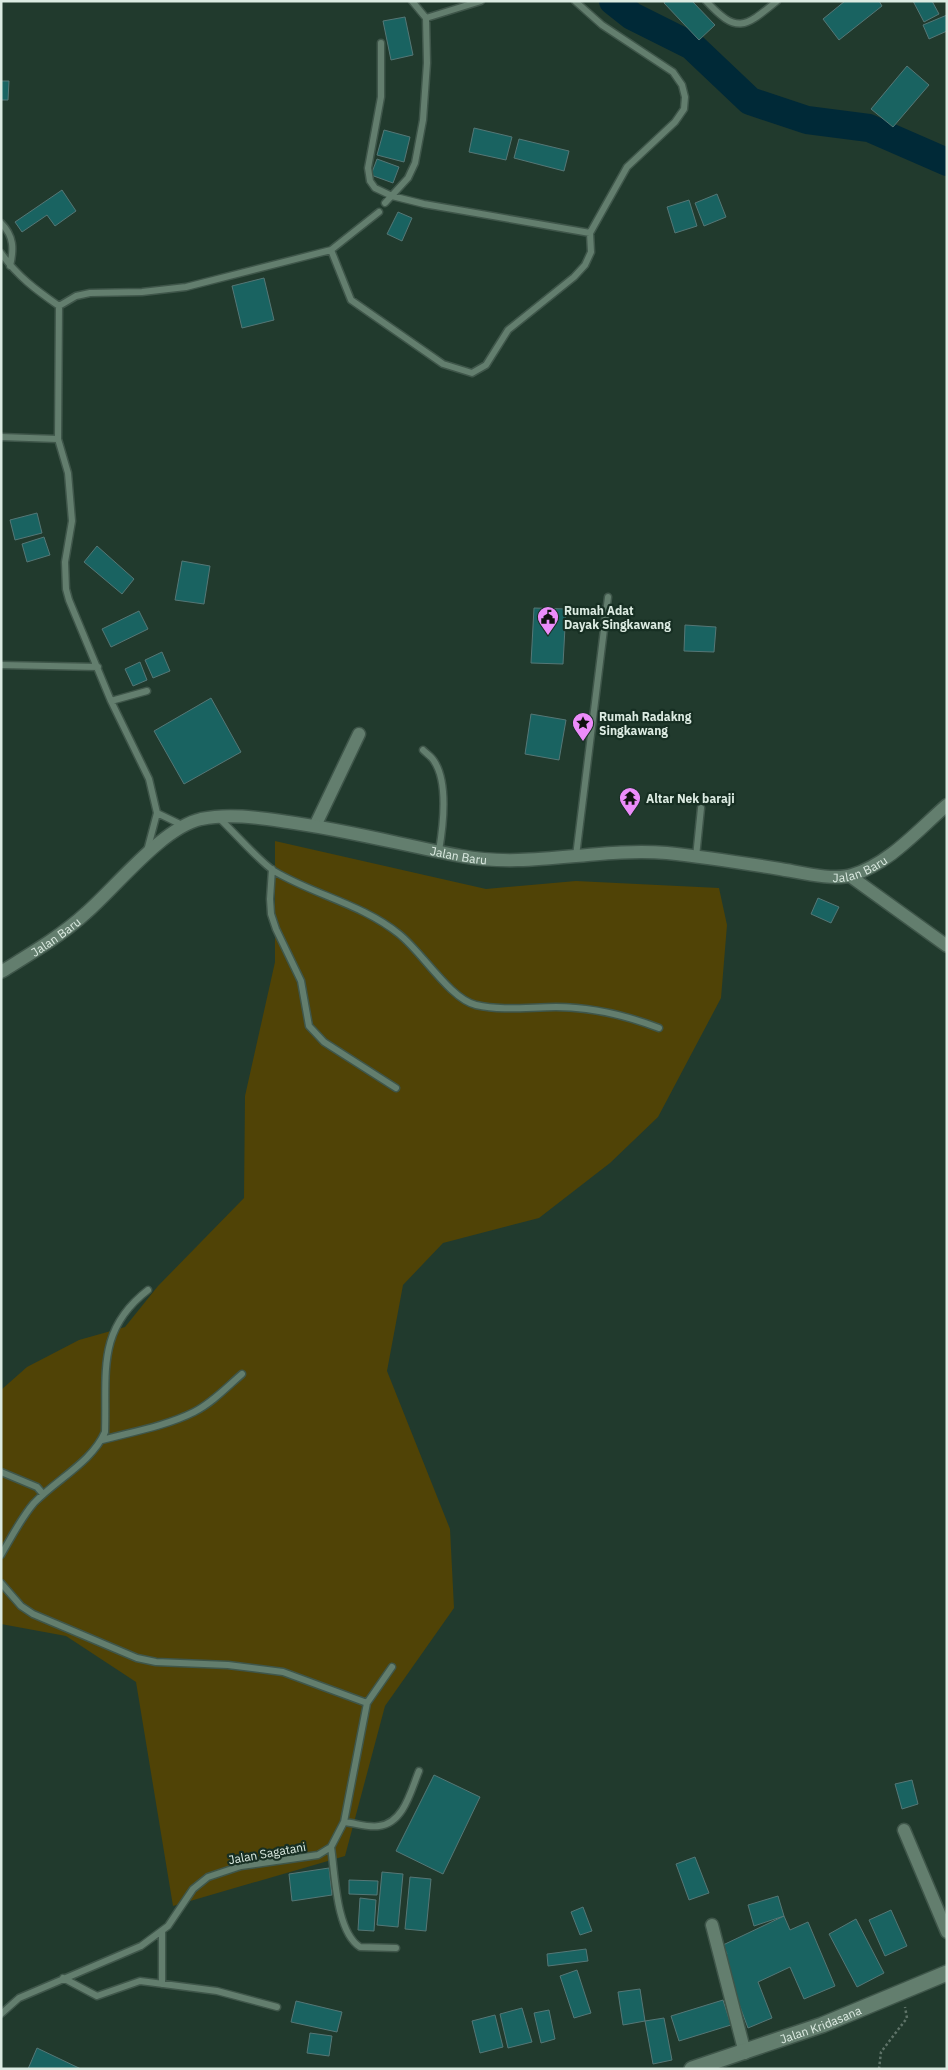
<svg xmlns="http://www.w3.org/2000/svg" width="948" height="2070" viewBox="0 0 948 2070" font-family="'IBM Plex Sans',sans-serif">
	<rect width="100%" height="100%" fill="#213a2d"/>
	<path fill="#504306" d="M 275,841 L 486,889 L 576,881 L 719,888 L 727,925 L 721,998 L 658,1117 L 610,1163 L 539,1218 L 443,1243 L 403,1285 L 387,1371 L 450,1529 L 454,1608 L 385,1706 L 345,1856 L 173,1906 L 136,1682 L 66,1636 L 1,1624 L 1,1390 L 27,1367 L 79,1340 L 125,1327 L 158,1286 L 244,1198 L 245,1096 L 275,962 Z"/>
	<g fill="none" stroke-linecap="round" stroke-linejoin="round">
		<path stroke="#002937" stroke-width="28" d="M 613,1 L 632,16 L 692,46 L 750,101 L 807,120 L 869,128 L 947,162"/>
	</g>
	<path fill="#196361" stroke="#557776" d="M 665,1 L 692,1 L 715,25 L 699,40 L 664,3 Z
		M 845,1 L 879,1 L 882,6 L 839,40 L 823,19 Z
		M 913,1 L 932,1 L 939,14 L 924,22 Z
		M 947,15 L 947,31 L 929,39 L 923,25 Z
		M 405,17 L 413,55 L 391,60 L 383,21 Z
		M 907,66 L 929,85 L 893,127 L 871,109 Z
		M 1,81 L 9,81 L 8,100 L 1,100 Z
		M 474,128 L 512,137 L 506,160 L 469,152 Z
		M 384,130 L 410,137 L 404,162 L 377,155 Z
		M 519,139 L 569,151 L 564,171 L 514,158 Z
		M 377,159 L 399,167 L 393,183 L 371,175 Z
		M 62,190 L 76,211 L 55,226 L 47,215 L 22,232 L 15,222 Z
		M 717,194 L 726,217 L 704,226 L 695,203 Z
		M 689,200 L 697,226 L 675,233 L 667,207 Z
		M 398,212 L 412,218 L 402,241 L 387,234 Z
		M 264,278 L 274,320 L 242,328 L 232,286 Z
		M 37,513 L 42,533 L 15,540 L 10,520 Z
		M 44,537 L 50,555 L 27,562 L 22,544 Z
		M 97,546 L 134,579 L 122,594 L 84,562 Z
		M 182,561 L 210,566 L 204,604 L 175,600 Z
		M 534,608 L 566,609 L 563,664 L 531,663 Z
		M 139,611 L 148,629 L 111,647 L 102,629 Z
		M 685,625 L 716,627 L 714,652 L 684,651 Z
		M 162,652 L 170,671 L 153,678 L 145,660 Z
		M 140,662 L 147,680 L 133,686 L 125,669 Z
		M 211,698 L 241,752 L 184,784 L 154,731 Z
		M 531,714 L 566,720 L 559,760 L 525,754 Z
		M 818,898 L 839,907 L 831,923 L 811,914 Z
		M 434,1775 L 480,1797 L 443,1874 L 396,1851 Z
		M 912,1780 L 918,1804 L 902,1809 L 895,1784 Z
		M 695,1857 L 709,1893 L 689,1900 L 676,1864 Z
		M 329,1868 L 332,1895 L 292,1901 L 289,1874 Z
		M 382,1872 L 403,1874 L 398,1927 L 377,1925 Z
		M 410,1877 L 431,1879 L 426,1931 L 405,1929 Z
		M 349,1880 L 378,1881 L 377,1895 L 349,1894 Z
		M 778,1896 L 784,1916 L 754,1926 L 748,1905 Z
		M 360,1898 L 376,1900 L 374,1931 L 358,1930 Z
		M 583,1907 L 592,1931 L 580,1935 L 571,1912 Z
		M 891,1910 L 907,1946 L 885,1956 L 869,1920 Z
		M 784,1916 L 790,1930 L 808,1922 L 835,1986 L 804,1999 L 790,1967 L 758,1982 L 772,2018 L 748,2028 L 721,1956 L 727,1954 L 723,1945 Z
		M 856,1919 L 884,1973 L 857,1987 L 829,1934 Z
		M 586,1949 L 588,1961 L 548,1966 L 547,1954 Z
		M 577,1970 L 591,2013 L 574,2018 L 560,1976 Z
		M 640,1989 L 645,2021 L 623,2025 L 618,1992 Z
		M 723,2000 L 731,2025 L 679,2041 L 671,2016 Z
		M 296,2001 L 342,2012 L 337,2032 L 291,2022 Z
		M 522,2008 L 532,2042 L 508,2048 L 500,2014 Z
		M 549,2010 L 555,2039 L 541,2043 L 534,2013 Z
		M 495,2015 L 503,2047 L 480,2053 L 472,2021 Z
		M 664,2018 L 672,2060 L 653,2064 L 645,2021 Z
		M 310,2033 L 332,2036 L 329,2056 L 307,2053 Z
		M 37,2048 L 81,2069 L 28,2069 Z"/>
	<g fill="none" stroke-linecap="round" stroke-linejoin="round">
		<g stroke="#3f564a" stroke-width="9">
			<path id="service" d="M 706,1 C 737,34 744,28 777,1
				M 426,18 L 481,1
				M 381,43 L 381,97 L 368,168 L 370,181 L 375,188 L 392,196 L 424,204 L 590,233
				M 385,203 L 408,178 L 415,163 L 423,120 L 427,63 L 426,18 L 412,1
				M 1,223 C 14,236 14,249 10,266
				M 331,250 L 351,300 L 443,364 L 472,373 L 486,365 L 508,330 L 574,277 L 585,265 L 591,252 L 590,233 L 627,167 L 675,122 L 684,109 L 685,97 L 682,85 L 673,72 L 602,25 L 575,1
				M 1,253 C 17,276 36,290 59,306 L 58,439 L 68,473 L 72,521 L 65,562 L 66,589 L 69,600 L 111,701 L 149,779 L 157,813 L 182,825
				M 59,306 L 76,296 L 90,293 L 142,292 L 186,287 L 331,250 L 379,212
				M 1,437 L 58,439
				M 1,665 L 98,667
				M 111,701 L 147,691
				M 423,750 C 427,754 432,757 434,761 C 449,783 443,827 439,851
				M 219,818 C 234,832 259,861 274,871 C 314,895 362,904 399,934 C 422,952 450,999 476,1005 C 502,1011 530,1007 556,1007 C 593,1007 625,1015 659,1028
				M 147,851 L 157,813
				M 576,856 L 608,597
				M 696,857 L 701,808
				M 272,869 L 270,899 L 271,914 L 276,929 L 301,981 L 309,1026 L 324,1042 L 396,1088
				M 102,1440 C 132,1432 166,1426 194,1412 C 212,1403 227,1387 242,1374
				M 1,1472 L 37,1487 L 43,1494
				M 1,1555 C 11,1538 21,1518 34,1503 C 57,1479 92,1462 105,1432 C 107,1373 96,1330 148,1290
				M 1,1583 L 21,1606 L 33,1614 L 137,1658 L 156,1662 L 228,1665 L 283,1672 L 367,1703
				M 344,1822 C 355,1823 369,1828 379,1826 C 404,1823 411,1790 419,1771
				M 331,1847 C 335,1874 336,1932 360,1947 L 396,1948
				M 162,1932 L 162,1984
				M 63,1978 L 97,1996 L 140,1981 L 148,1982 L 217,1991 L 277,2007
				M 1,2014 L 19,1998 L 141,1946 L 168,1926 L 193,1889 L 208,1877 L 241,1866 L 318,1855 L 331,1847 L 344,1822 L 367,1703 L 392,1667"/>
		</g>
		<g stroke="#3f564a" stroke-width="15">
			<g id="minor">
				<path d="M 315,826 L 359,734"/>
				<path d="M 850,876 L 947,946"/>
				<path id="s1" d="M 1,972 C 30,954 61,936 86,913 C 117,886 162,828 201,819 C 230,813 260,818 288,822 C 346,830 403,845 461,856 C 529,869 599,847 667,853 C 705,857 743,863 780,869 C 799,872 833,881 852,875 C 889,864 918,830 947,805"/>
				<path d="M 904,1830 L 947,1932"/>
				<path d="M 712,1925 L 745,2053"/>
			</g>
		</g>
		<g stroke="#3f564a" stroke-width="18">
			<g id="tertiary">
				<path id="s2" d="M 692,2069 L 822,2025 L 947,1973"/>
			</g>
		</g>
		<path stroke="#5e7368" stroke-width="2.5" stroke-dasharray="2.5 2.5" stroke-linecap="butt" d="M 879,2069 L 881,2052 L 907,2018 L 905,2007"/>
		<use href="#service" stroke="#637e6e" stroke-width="6"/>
		<use href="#minor" stroke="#637e6e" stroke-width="12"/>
		<use href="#tertiary" stroke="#637e6e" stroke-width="15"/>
	</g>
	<defs>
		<g id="civic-pin" transform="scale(1.125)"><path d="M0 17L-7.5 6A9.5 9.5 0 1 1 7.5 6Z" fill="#ec8cfa" stroke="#172f23"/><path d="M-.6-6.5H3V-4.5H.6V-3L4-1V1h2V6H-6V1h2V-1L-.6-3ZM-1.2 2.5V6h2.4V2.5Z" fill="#111"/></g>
		<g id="sight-pin" transform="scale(1.125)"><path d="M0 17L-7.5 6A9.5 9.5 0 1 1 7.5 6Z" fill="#ec8cfa" stroke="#172f23"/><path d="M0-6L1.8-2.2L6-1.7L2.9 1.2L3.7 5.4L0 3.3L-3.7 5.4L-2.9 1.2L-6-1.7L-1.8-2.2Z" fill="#111"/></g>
		<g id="temple-pin" transform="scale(1.125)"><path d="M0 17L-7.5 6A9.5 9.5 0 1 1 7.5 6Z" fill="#ec8cfa" stroke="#172f23"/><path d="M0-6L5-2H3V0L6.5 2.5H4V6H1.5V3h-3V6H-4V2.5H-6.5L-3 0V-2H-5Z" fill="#111"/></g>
	</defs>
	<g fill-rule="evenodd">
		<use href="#civic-pin" x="548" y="617"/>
		<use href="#sight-pin" x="583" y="723"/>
		<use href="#temple-pin" x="630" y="798"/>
	</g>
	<g text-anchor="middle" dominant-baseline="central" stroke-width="4.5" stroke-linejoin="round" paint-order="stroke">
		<g font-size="12" font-weight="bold" fill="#dcebe2" stroke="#172f23" text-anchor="start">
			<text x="564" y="610">Rumah Adat<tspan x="564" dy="14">Dayak Singkawang</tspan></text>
			<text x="599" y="716">Rumah Radakng<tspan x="599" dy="14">Singkawang</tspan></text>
			<text x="646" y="798">Altar Nek baraji</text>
		</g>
		<g font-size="12" fill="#dcebe2" stroke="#172f23">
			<text stroke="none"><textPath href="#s1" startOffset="515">Jalan Baru</textPath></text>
			<text stroke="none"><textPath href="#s1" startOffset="920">Jalan Baru</textPath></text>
			<text stroke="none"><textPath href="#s1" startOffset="65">Jalan Baru</textPath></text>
			<text transform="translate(267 1853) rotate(-10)">Jalan Sagatani</text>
			<text stroke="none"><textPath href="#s2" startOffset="136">Jalan Kridasana</textPath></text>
		</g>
	</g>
	<rect width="948" height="2070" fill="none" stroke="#dcebe2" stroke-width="5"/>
</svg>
